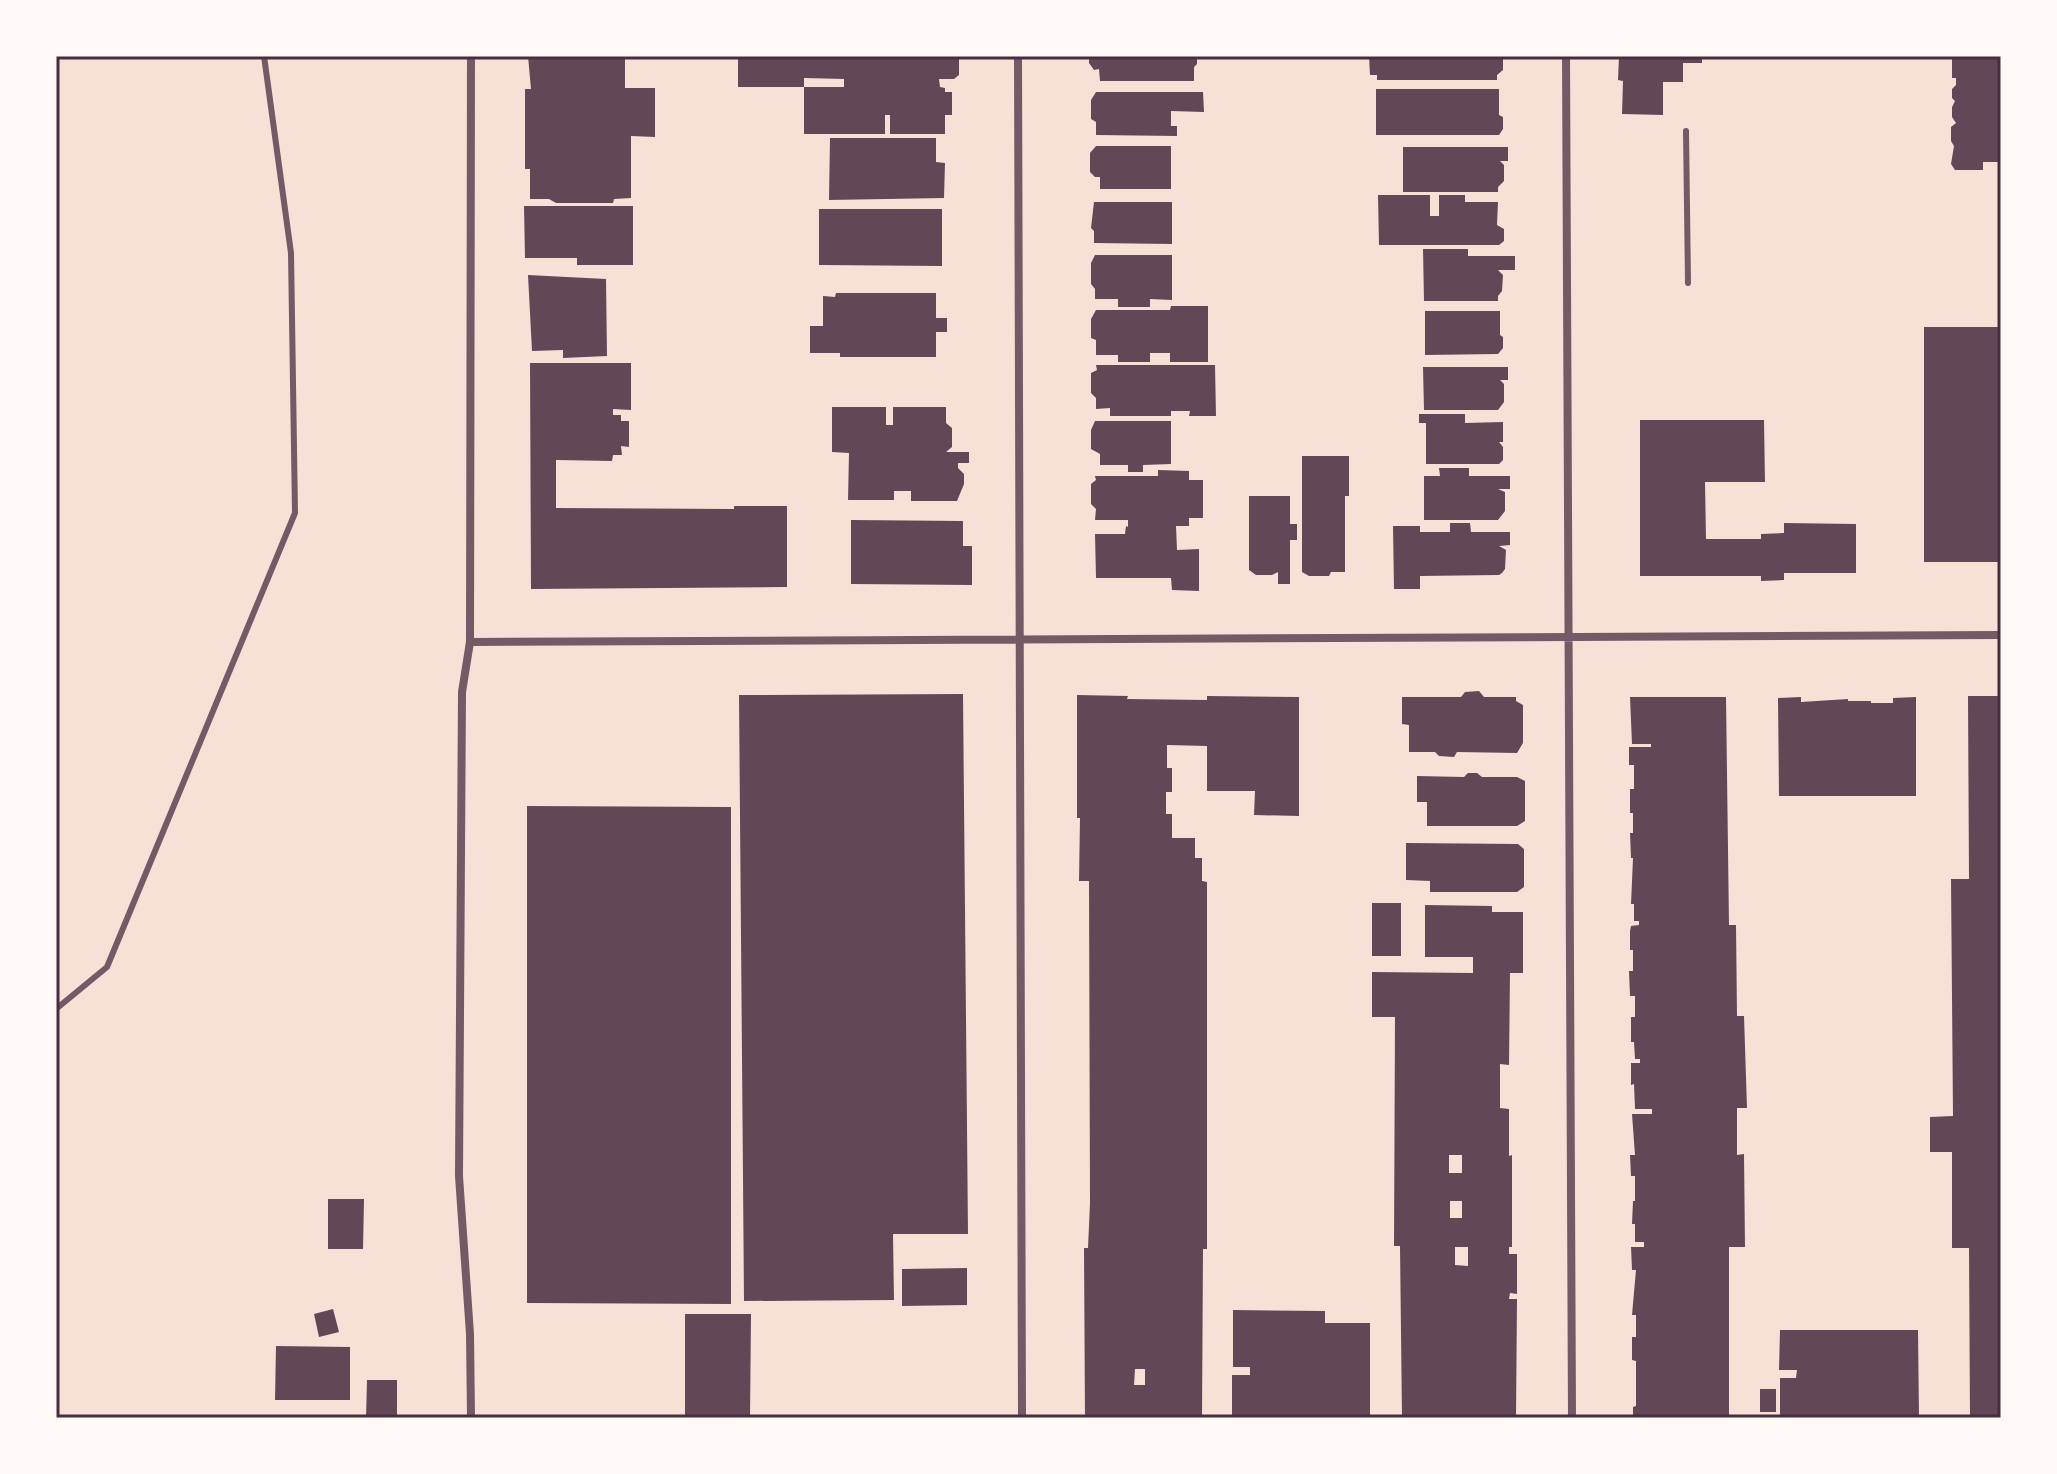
<svg xmlns="http://www.w3.org/2000/svg" width="2057" height="1474" viewBox="0 0 2057 1474" font-family="'Noto Sans',sans-serif">
	<rect width="100%" height="100%" fill="#f7e1d7"/>
	<path fill="#644757" fill-rule="evenodd" d="M 528,56 L 625,56 L 625,88 L 655,88 L 655,137 L 631,136 L 631,198 L 614,199 L 613,203 L 556,203 L 549,199 L 530,199 L 530,169 L 525,169 L 525,89 L 531,89 Z
		M 738,56 L 959,56 L 959,75 L 954,79 L 939,79 L 940,87 L 945,88 L 945,92 L 952,92 L 952,115 L 945,115 L 945,134 L 890,134 L 890,115 L 885,115 L 885,134 L 804,134 L 804,87 L 844,87 L 844,79 L 804,78 L 804,87 L 738,87 Z
		M 1089,56 L 1197,56 L 1197,64 L 1194,67 L 1194,81 L 1100,81 L 1099,69 L 1094,70 L 1089,63 Z
		M 1369,56 L 1503,56 L 1503,70 L 1497,75 L 1497,80 L 1377,80 L 1377,75 L 1370,75 Z
		M 1619,56 L 1702,56 L 1702,63 L 1683,63 L 1683,82 L 1663,82 L 1663,115 L 1622,114 L 1623,81 L 1618,80 Z
		M 1952,56 L 2001,56 L 2001,162 L 1983,162 L 1983,170 L 1955,170 L 1951,164 L 1954,146 L 1951,141 L 1951,127 L 1956,123 L 1952,117 L 1952,107 L 1955,101 L 1952,98 L 1952,89 L 1956,85 L 1956,78 L 1952,78 Z
		M 1376,89 L 1499,89 L 1499,115 L 1503,117 L 1503,129 L 1499,135 L 1376,135 Z
		M 1096,92 L 1203,92 L 1204,112 L 1171,111 L 1171,126 L 1177,126 L 1177,136 L 1096,135 L 1096,122 L 1091,119 L 1091,100 Z
		M 830,138 L 936,138 L 936,162 L 945,163 L 944,198 L 829,200 Z
		M 1096,146 L 1171,146 L 1171,189 L 1100,189 L 1100,177 L 1095,177 L 1090,172 L 1090,153 Z
		M 1403,147 L 1508,147 L 1508,161 L 1500,161 L 1504,165 L 1504,181 L 1498,187 L 1498,192 L 1403,192 Z
		M 1378,195 L 1430,195 L 1430,216 L 1439,216 L 1439,195 L 1465,195 L 1465,202 L 1498,202 L 1497,225 L 1504,229 L 1504,241 L 1499,245 L 1379,245 Z
		M 1094,202 L 1172,202 L 1172,244 L 1094,243 L 1094,231 L 1091,228 Z
		M 524,206 L 633,206 L 633,265 L 577,265 L 577,258 L 525,258 Z
		M 819,209 L 942,209 L 942,266 L 819,265 Z
		M 1423,249 L 1468,249 L 1468,256 L 1515,256 L 1515,270 L 1498,270 L 1503,275 L 1502,291 L 1498,296 L 1498,301 L 1424,301 Z
		M 1095,255 L 1172,255 L 1172,300 L 1150,299 L 1150,307 L 1118,307 L 1118,299 L 1095,299 L 1095,289 L 1091,284 L 1091,263 Z
		M 528,275 L 606,279 L 607,356 L 563,358 L 563,350 L 532,351 Z
		M 836,293 L 936,293 L 936,318 L 947,318 L 947,332 L 936,332 L 936,357 L 840,357 L 840,353 L 810,353 L 810,326 L 823,326 L 823,296 L 835,297 Z
		M 1171,306 L 1208,306 L 1208,362 L 1170,362 L 1170,353 L 1150,353 L 1150,362 L 1118,362 L 1118,355 L 1096,355 L 1096,340 L 1091,338 L 1091,319 L 1096,310 L 1170,310 Z
		M 1425,311 L 1500,311 L 1500,335 L 1503,337 L 1503,348 L 1498,354 L 1425,355 Z
		M 1924,327 L 2001,327 L 2001,562 L 1924,562 Z
		M 530,363 L 631,363 L 631,410 L 613,409 L 613,415 L 621,415 L 621,421 L 629,421 L 629,447 L 621,446 L 622,455 L 613,455 L 612,461 L 556,460 L 556,508 L 734,509 L 734,506 L 787,506 L 787,587 L 531,589 Z
		M 1096,365 L 1215,365 L 1216,416 L 1189,416 L 1190,411 L 1171,411 L 1171,416 L 1110,416 L 1110,408 L 1096,409 L 1096,398 L 1091,393 L 1091,373 L 1097,370 Z
		M 1423,367 L 1508,367 L 1508,380 L 1500,380 L 1504,384 L 1504,402 L 1498,410 L 1424,410 Z
		M 832,407 L 886,407 L 886,425 L 893,425 L 893,407 L 946,407 L 946,423 L 952,428 L 952,447 L 946,452 L 969,452 L 969,463 L 958,463 L 958,468 L 964,474 L 964,484 L 957,501 L 911,501 L 911,491 L 894,491 L 894,500 L 848,500 L 849,453 L 832,452 Z
		M 1419,414 L 1465,414 L 1465,423 L 1503,422 L 1503,442 L 1499,442 L 1503,447 L 1503,460 L 1499,464 L 1426,464 L 1426,423 L 1419,423 Z
		M 1640,420 L 1764,420 L 1765,482 L 1705,482 L 1706,539 L 1761,539 L 1761,534 L 1784,533 L 1784,523 L 1856,524 L 1856,573 L 1784,573 L 1784,580 L 1761,581 L 1761,576 L 1640,576 Z
		M 1095,421 L 1171,421 L 1171,464 L 1143,465 L 1143,472 L 1128,472 L 1128,465 L 1100,465 L 1100,454 L 1091,449 L 1091,430 Z
		M 1302,456 L 1349,456 L 1349,496 L 1345,496 L 1345,572 L 1331,572 L 1329,576 L 1309,576 L 1302,572 Z
		M 1439,468 L 1469,468 L 1469,476 L 1510,476 L 1510,489 L 1498,489 L 1505,492 L 1505,511 L 1498,520 L 1424,520 L 1424,476 L 1440,476 Z
		M 1158,470 L 1189,471 L 1189,480 L 1203,480 L 1203,518 L 1189,518 L 1189,526 L 1176,526 L 1177,550 L 1199,549 L 1199,591 L 1172,590 L 1171,578 L 1096,578 L 1095,534 L 1125,534 L 1126,526 L 1128,527 L 1128,520 L 1095,520 L 1096,509 L 1091,504 L 1091,484 L 1096,480 L 1095,476 L 1158,476 Z
		M 1249,496 L 1290,496 L 1290,524 L 1297,524 L 1297,540 L 1290,540 L 1290,584 L 1278,584 L 1278,572 L 1272,575 L 1256,575 L 1249,570 Z
		M 851,520 L 963,521 L 963,546 L 972,546 L 972,585 L 851,584 Z
		M 1450,523 L 1470,523 L 1471,532 L 1510,532 L 1510,545 L 1499,546 L 1506,550 L 1505,569 L 1502,573 L 1499,575 L 1420,576 L 1420,589 L 1394,589 L 1393,526 L 1420,526 L 1420,532 L 1450,532 Z
		M 1479,691 L 1484,697 L 1516,697 L 1516,701 L 1523,705 L 1523,743 L 1517,753 L 1457,752 L 1454,757 L 1439,756 L 1435,752 L 1409,752 L 1409,725 L 1402,724 L 1402,697 L 1461,697 L 1465,692 Z
		M 963,694 L 968,1234 L 893,1234 L 894,1300 L 744,1301 L 739,695 Z
		M 1077,695 L 1128,696 L 1127,699 L 1207,700 L 1207,696 L 1299,697 L 1299,816 L 1254,815 L 1255,791 L 1207,791 L 1207,746 L 1167,745 L 1167,768 L 1172,768 L 1172,792 L 1166,792 L 1166,814 L 1172,814 L 1172,838 L 1195,838 L 1195,858 L 1202,858 L 1202,881 L 1207,882 L 1207,1249 L 1203,1249 L 1202,1418 L 1085,1418 L 1084,1248 L 1088,1248 L 1090,1203 L 1089,881 L 1079,881 L 1080,818 L 1077,818 ZM 1135,1369 L 1145,1369 L 1145,1385 L 1134,1385 Z
		M 1968,696 L 2001,696 L 2001,1418 L 1970,1418 L 1969,1248 L 1952,1248 L 1952,1152 L 1930,1152 L 1930,1117 L 1953,1116 L 1951,879 L 1969,879 Z
		M 1630,697 L 1726,697 L 1729,925 L 1736,925 L 1737,1016 L 1744,1016 L 1747,1108 L 1737,1108 L 1737,1155 L 1744,1154 L 1745,1247 L 1729,1247 L 1729,1418 L 1633,1418 L 1633,1407 L 1636,1406 L 1636,1361 L 1632,1360 L 1632,1337 L 1636,1337 L 1636,1315 L 1632,1315 L 1636,1270 L 1632,1270 L 1631,1247 L 1644,1247 L 1644,1242 L 1635,1242 L 1635,1224 L 1632,1224 L 1633,1201 L 1635,1201 L 1635,1176 L 1631,1176 L 1630,1155 L 1635,1155 L 1632,1114 L 1652,1114 L 1652,1109 L 1635,1109 L 1634,1084 L 1631,1085 L 1631,1063 L 1640,1063 L 1640,1059 L 1635,1059 L 1634,1042 L 1631,1042 L 1631,1017 L 1635,1017 L 1635,996 L 1630,996 L 1629,971 L 1633,971 L 1633,950 L 1630,950 L 1630,931 L 1631,926 L 1639,925 L 1639,921 L 1634,921 L 1634,904 L 1631,904 L 1633,858 L 1631,858 L 1630,833 L 1633,833 L 1633,813 L 1630,813 L 1630,789 L 1634,789 L 1634,765 L 1629,765 L 1629,747 L 1651,747 L 1651,744 L 1632,744 Z
		M 1801,697 L 1801,702 L 1848,699 L 1848,701 L 1871,701 L 1871,703 L 1893,703 L 1893,698 L 1916,697 L 1916,796 L 1779,796 L 1778,698 Z
		M 1468,773 L 1477,773 L 1482,777 L 1517,777 L 1525,781 L 1525,821 L 1517,826 L 1427,826 L 1427,802 L 1417,802 L 1417,776 L 1464,777 Z
		M 527,806 L 731,807 L 731,1304 L 527,1303 Z
		M 1406,843 L 1518,844 L 1524,849 L 1524,887 L 1517,892 L 1430,892 L 1430,881 L 1406,880 Z
		M 1372,903 L 1401,903 L 1401,956 L 1372,956 Z
		M 1425,905 L 1492,906 L 1492,912 L 1523,912 L 1523,973 L 1510,973 L 1509,1065 L 1500,1064 L 1500,1108 L 1509,1109 L 1509,1156 L 1512,1155 L 1512,1247 L 1509,1247 L 1509,1254 L 1517,1254 L 1517,1294 L 1510,1293 L 1509,1299 L 1517,1299 L 1516,1418 L 1402,1418 L 1400,1246 L 1394,1246 L 1395,1017 L 1372,1017 L 1372,972 L 1473,973 L 1473,957 L 1425,957 ZM 1449,1155 L 1462,1155 L 1462,1173 L 1449,1173 ZM 1450,1201 L 1462,1201 L 1462,1218 L 1450,1218 ZM 1455,1247 L 1468,1247 L 1468,1266 L 1455,1265 Z
		M 328,1199 L 364,1199 L 363,1249 L 328,1249 Z
		M 967,1268 L 967,1305 L 902,1306 L 902,1269 Z
		M 333,1309 L 339,1332 L 319,1337 L 314,1314 Z
		M 1233,1310 L 1325,1311 L 1325,1323 L 1370,1323 L 1370,1418 L 1278,1415 L 1278,1418 L 1232,1417 L 1232,1375 L 1250,1375 L 1250,1367 L 1233,1367 Z
		M 685,1314 L 751,1314 L 750,1418 L 685,1418 Z
		M 1780,1330 L 1918,1330 L 1919,1418 L 1780,1418 L 1780,1378 L 1796,1378 L 1797,1370 L 1779,1370 Z
		M 276,1346 L 350,1347 L 350,1400 L 275,1400 Z
		M 367,1380 L 397,1380 L 397,1418 L 366,1418 Z
		M 1760,1389 L 1776,1389 L 1776,1412 L 1760,1412 Z"/>
	<g fill="none" stroke-linecap="round" stroke-linejoin="round">
		<path stroke="#755966" stroke-width="6" d="M 1686,131 L 1688,283
			M 56,1009 L 107,967 L 295,513 L 291,253 L 264,56"/>
		<path stroke="#755966" stroke-width="8" d="M 471,56 L 470,642 L 462,692 L 459,1176 L 470,1334 L 471,1418
			M 1018,56 L 1022,1418
			M 1566,56 L 1572,1418
			M 470,642 L 2001,635"/>
	</g>
	<rect width="2057" height="1474" fill="none" stroke="#fffaf5" stroke-width="116"/>
	<rect x="58" y="58" width="1941" height="1358" fill="none" stroke="#4a2c40" stroke-width="3"/>
</svg>
